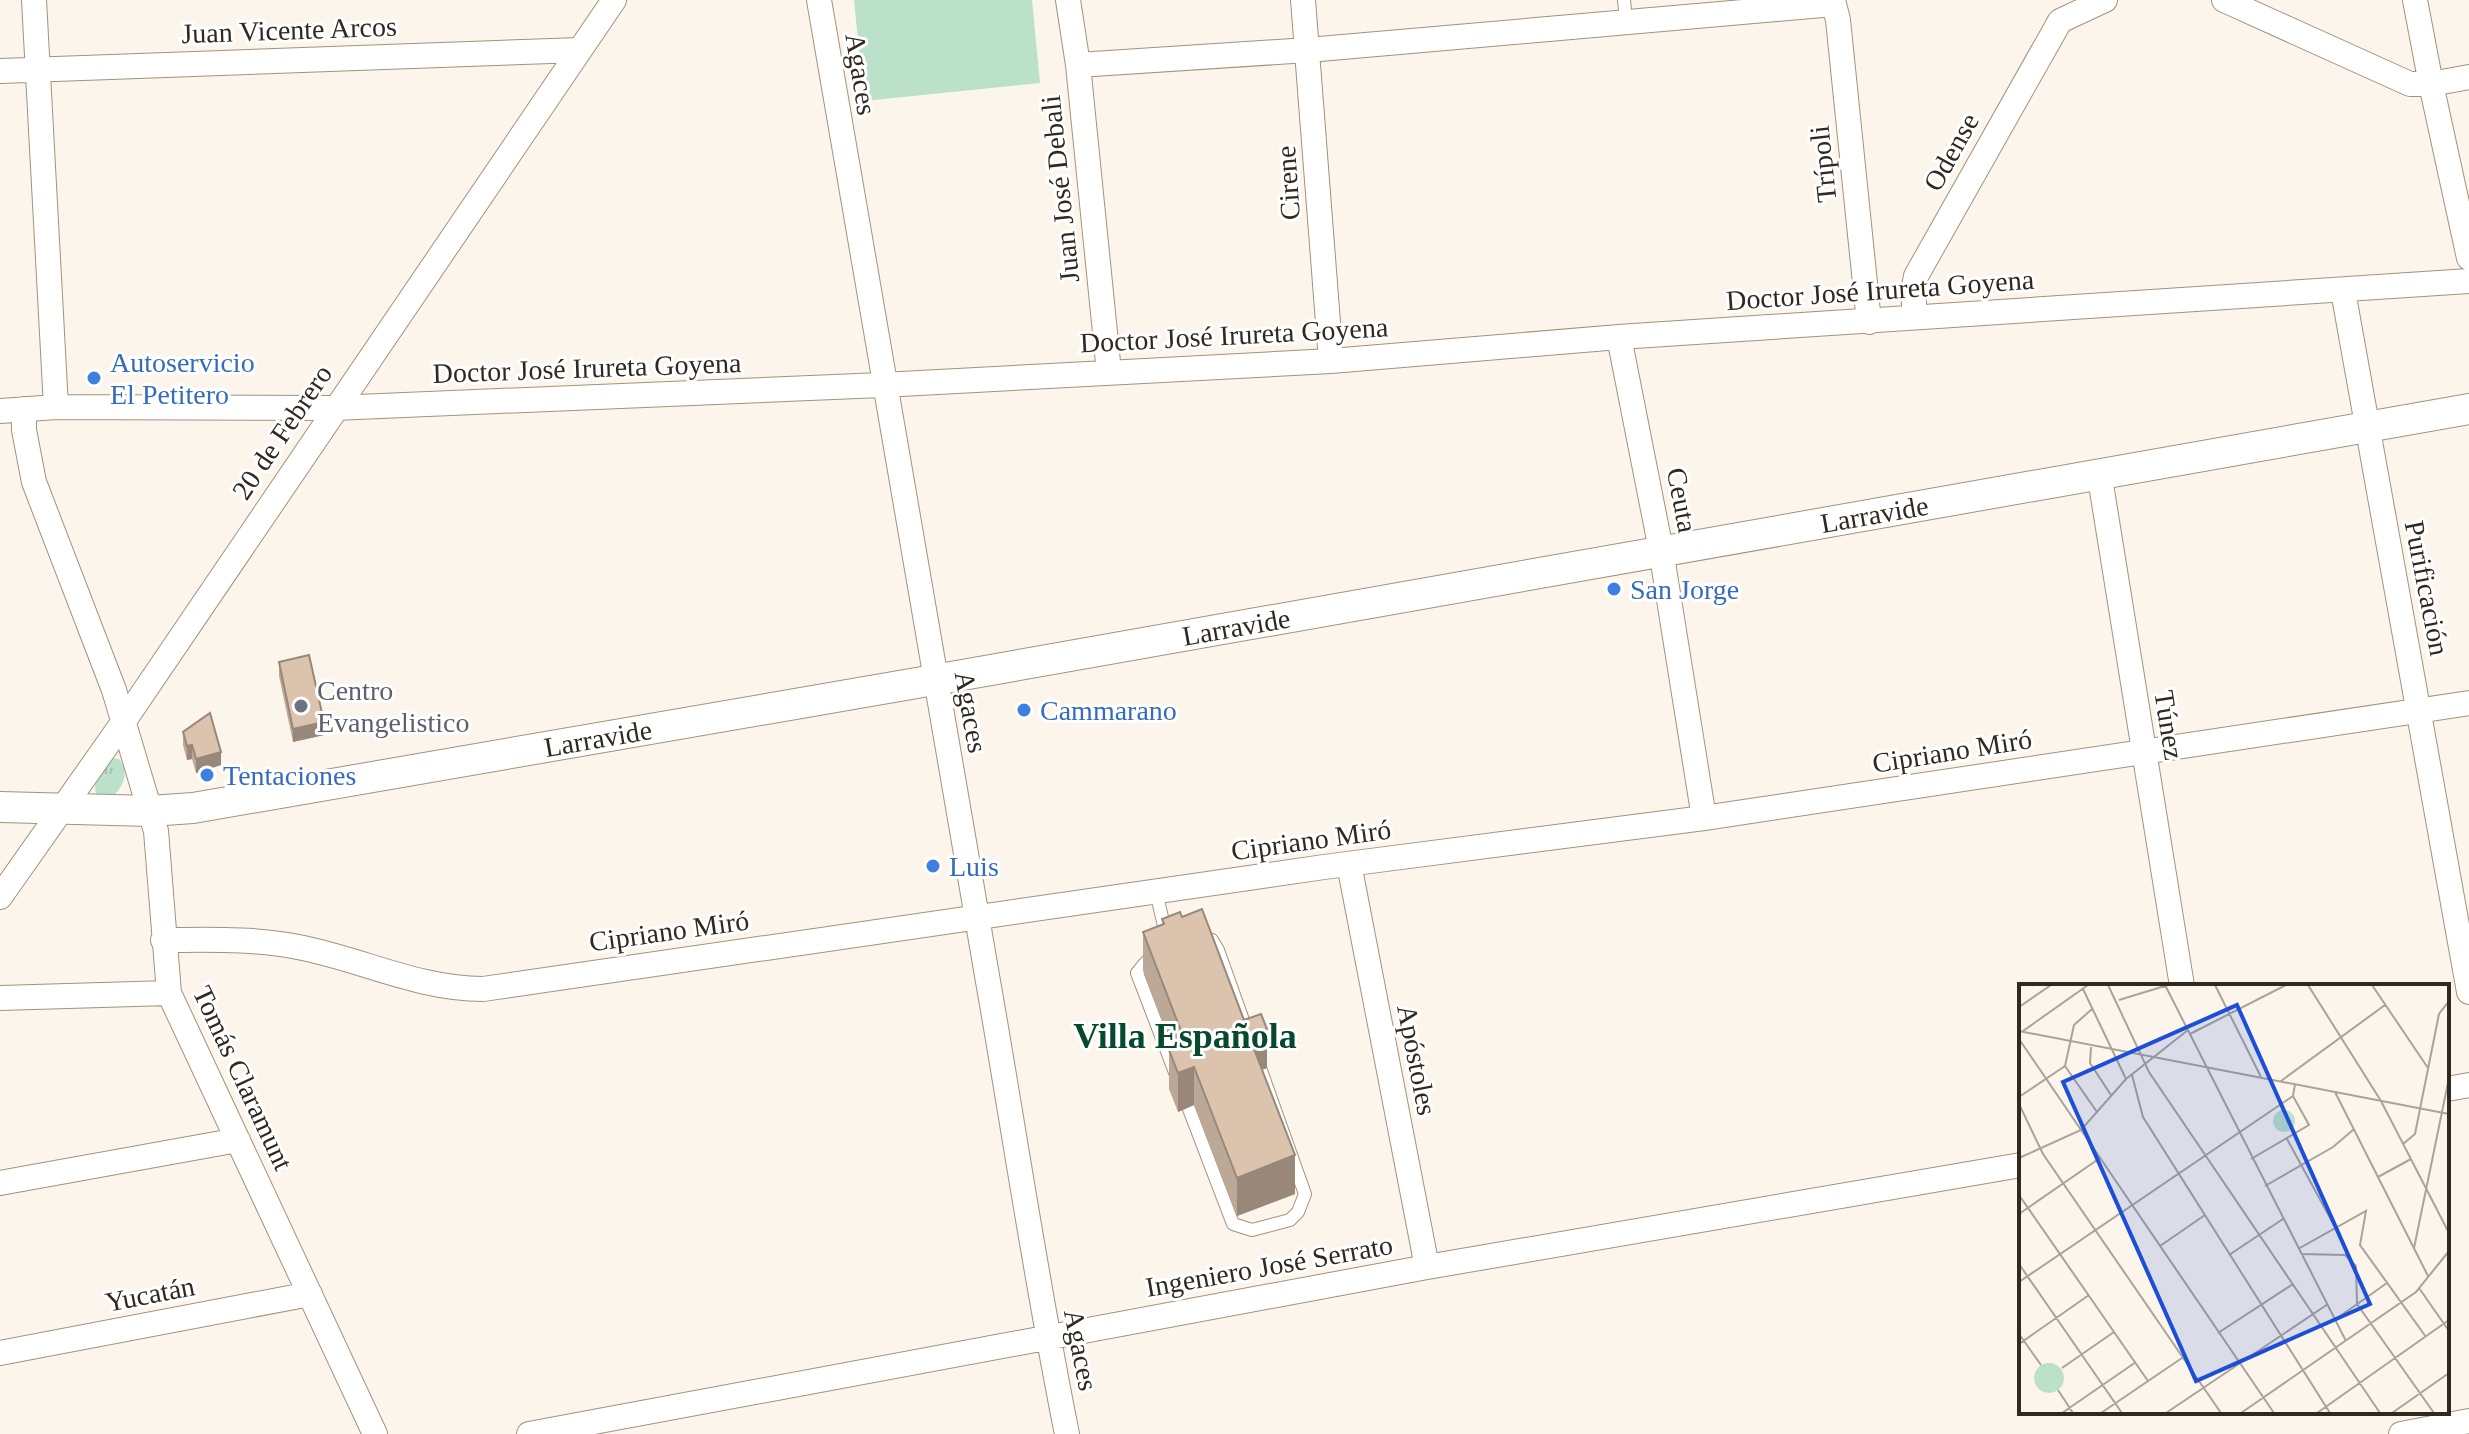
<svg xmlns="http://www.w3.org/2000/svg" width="2469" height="1434" viewBox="0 0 2469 1434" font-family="Georgia,serif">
	<defs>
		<pattern id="grass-tufts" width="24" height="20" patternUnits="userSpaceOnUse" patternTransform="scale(2)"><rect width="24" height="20" fill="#bce1ca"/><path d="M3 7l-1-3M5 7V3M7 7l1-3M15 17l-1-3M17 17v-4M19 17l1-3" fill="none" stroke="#a2c1ad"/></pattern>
	</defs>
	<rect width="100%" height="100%" fill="#fcf5eb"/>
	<path fill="url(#grass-tufts)" d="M 112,758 L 119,759 C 130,772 124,787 111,798 L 97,796 C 90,782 104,770 112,758 Z"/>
	<path fill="#bce1ca" d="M 854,0 L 1032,0 L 1040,83 L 864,101 Z"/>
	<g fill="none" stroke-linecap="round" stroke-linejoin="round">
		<g stroke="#a3927a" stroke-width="14">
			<path id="service" d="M 1624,0 L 1626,21
				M 1156,892 L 1166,934
				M 1202,937 L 1212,940 L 1218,950 L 1305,1194 L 1298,1212 L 1290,1220 L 1252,1230 L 1233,1224 L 1137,973 C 1156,947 1172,944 1202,937 Z"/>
		</g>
		<g stroke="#a3927a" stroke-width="26">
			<path id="minor" d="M 34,0 L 56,407
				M 819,0 C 873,330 930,659 989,987 C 1015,1136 1037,1286 1067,1434
				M 1068,0 L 1078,65 L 1109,372
				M 1303,0 L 1331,361
				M 1833,0 L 1838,20 L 1869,322
				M 2224,0 L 2410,84 L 2431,84 L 2469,77
				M 2415,0 L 2431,84 L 2469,258
				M 1078,65 L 1308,50 L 1834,4
				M 0,71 L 580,50
				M 2343,291 L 2469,992
				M 1915,317 L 1913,291 L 1916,276 L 2060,21 L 2105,0
				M 1619,337 L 1661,550 L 1704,818
				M 24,409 L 24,430 L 34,482 L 114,690 L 156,831 L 169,993 L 375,1434
				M 0,411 L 56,407 L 334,408 L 882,385 L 1331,361 L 1619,337 L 2469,281
				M 2099,472 L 2182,986
				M 1349,864 L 1427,1267
				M 0,897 L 124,721 L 614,0
				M 163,940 C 208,940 254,938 298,947 C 361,959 418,989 483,989 L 1324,867 L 1704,818 L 2469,703
				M 0,998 L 169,993
				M 2447,1089 L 2469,1085
				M 0,1183 L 238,1140
				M 0,1353 L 310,1294
				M 529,1434 L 1427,1267 L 2021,1165
				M 2401,1434 L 2469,1421"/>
		</g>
		<g stroke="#a3927a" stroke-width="32">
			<g id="tertiary">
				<path id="s1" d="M 0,807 L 150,811 L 193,808 L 934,680 L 2469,409"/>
			</g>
		</g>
		<use href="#service" stroke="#fff" stroke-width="12"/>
		<use href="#minor" stroke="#fff" stroke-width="24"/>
		<use href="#tertiary" stroke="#fff" stroke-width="30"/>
	</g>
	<path fill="#bca896" d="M 279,662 L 324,735 L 293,742 L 279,676 Z
		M 183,732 L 221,765 L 196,773 L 192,759 L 187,760 L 183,745 Z
		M 1182,917 L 1244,1020 L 1267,1068 L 1262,1070 L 1295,1194 L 1237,1216 L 1194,1105 L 1178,1112 L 1169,1089 L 1169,1050 L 1173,1049 L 1143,971 L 1143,932 L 1162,925 L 1162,919 Z"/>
	<path fill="#99887a" d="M 324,722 L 324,735 L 293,742 L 293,729 Z
		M 192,745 L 192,759 L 187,760 L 187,746 Z
		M 221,752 L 221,765 L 196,773 L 196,759 Z
		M 1267,1029 L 1267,1068 L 1249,1074 L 1249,1036 Z
		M 1194,1067 L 1194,1105 L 1178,1112 L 1178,1073 Z
		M 1295,1155 L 1295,1194 L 1237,1216 L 1237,1178 Z"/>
	<path fill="#dbc3ae" stroke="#99887a" stroke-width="2" d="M 309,655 L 324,722 L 293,729 L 279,662 Z
		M 210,713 L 221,752 L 196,759 L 192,745 L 187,746 L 183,732 Z
		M 1202,909 L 1244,1020 L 1261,1014 L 1267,1029 L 1249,1036 L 1295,1155 L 1237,1178 L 1194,1067 L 1178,1073 L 1169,1050 L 1186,1044 L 1143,932 L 1164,924 L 1162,919 L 1180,912 L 1182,917 Z"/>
	<g fill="#3f7fe0" stroke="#fff" stroke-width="3">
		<circle cx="94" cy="378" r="8"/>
		<circle cx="1614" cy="589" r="8"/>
		<circle cx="1024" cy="710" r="8"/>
		<circle cx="207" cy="775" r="8"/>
		<circle cx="933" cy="866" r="8"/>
	</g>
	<circle fill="#6b7280" stroke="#fff" stroke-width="3" cx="301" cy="706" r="8"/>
	<g text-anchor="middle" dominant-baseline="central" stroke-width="6" stroke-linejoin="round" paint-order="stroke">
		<g font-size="28" fill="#30291f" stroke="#fff">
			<text transform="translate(289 30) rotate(-2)">Juan Vicente Arcos</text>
			<text transform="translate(861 74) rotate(81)">Agaces</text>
			<text transform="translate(1951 152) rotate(-61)">Odense</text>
			<text transform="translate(1823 164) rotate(-96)">Trípoli</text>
			<text transform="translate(1288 183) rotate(-94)">Cirene</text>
			<text transform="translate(1060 189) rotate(-96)">Juan José Debali</text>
			<text transform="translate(1880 290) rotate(-4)">Doctor José Irureta Goyena</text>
			<text transform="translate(1234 335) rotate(-3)">Doctor José Irureta Goyena</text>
			<text transform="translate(587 368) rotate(-2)">Doctor José Irureta Goyena</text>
			<text transform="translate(282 432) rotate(-56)">20 de Febrero</text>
			<text transform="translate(1682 500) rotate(79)">Ceuta</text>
			<text stroke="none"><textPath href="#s1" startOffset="1900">Larravide</textPath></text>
			<text transform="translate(2427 588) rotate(79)">Purificación</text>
			<text stroke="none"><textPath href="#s1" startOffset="1252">Larravide</textPath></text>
			<text transform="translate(971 712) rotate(80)">Agaces</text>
			<text transform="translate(2169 725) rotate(81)">Túnez</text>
			<text stroke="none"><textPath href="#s1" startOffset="604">Larravide</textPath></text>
			<text transform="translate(1952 751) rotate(-9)">Cipriano Miró</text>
			<text transform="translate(1311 840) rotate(-8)">Cipriano Miró</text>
			<text transform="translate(669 931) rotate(-8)">Cipriano Miró</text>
			<text transform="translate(1417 1060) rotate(79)">Apóstoles</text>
			<text transform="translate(243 1078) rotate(65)">Tomás Claramunt</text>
			<text transform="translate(1269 1266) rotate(-10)">Ingeniero José Serrato</text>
			<text transform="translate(150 1294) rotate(-11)">Yucatán</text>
			<text transform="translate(1081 1350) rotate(79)">Agaces</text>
		</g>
		<g font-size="28" fill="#366cbe" stroke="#fff" text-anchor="start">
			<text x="110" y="362">Autoservicio<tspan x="110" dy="32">El Petitero</tspan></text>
			<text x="1630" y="589">San Jorge</text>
			<text x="1040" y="710">Cammarano</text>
			<text x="223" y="775">Tentaciones</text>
			<text x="949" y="866">Luis</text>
		</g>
		<g font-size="28" fill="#5b616d" stroke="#fff" text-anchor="start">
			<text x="317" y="690">Centro<tspan x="317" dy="32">Evangelistico</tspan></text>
		</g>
		<g font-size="36" font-weight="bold" fill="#07492c" stroke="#fff">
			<text x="1185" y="1036">Villa Española</text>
		</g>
	</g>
	<g transform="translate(2019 984)">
		<rect width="430" height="430" fill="#fcf5eb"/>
		<path d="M15 394a15 15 0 1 1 30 0a15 15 0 1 1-30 0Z" fill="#bce1ca"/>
		<path d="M254 137a11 11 0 1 1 22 0a11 11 0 1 1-22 0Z" fill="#bce1ca"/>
		<path fill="none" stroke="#aaa399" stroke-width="2" d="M 89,1 L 130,88 L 361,429M 146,1 L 327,357M 196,1 L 242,93M 289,1 L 362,117 L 430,249M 353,1 L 409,84M 64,5 L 107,95M 100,16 L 149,1M 0,23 L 32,1M 0,47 L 430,130M 4,47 L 69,1M 171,50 L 267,1M 0,55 L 255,429M 72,63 L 71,79 L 92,111M 46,82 L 55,41 L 73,25M 46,82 L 78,128M 113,91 L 124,133 L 311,429M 262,97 L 366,21M 316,108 L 409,292M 0,113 L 46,82M 0,120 L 24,170 L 202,429M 268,155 L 316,243M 384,160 L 396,150 L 420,30 L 430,17M 0,174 L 62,146 L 107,95 L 169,46M 232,175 L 290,141 L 274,112M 359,193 L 392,175M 246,202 L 314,163 L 334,146M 0,211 L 129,397M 0,230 L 81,174M 141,262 L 186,231M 395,264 L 430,94M 279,265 L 347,227 L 341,261 L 407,353M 282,270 L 326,271 L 337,282 L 338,320 L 415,429M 210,271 L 264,235M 0,280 L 103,429M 0,298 L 274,112 L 276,100M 400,304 L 430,347M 317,335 L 368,299M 199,349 L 274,300M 0,350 L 22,381M 0,360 L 70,311M 43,384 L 95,348M 39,406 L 54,429M 43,429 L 117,378M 82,429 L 163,374M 147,429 L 309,320M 222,429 L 397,308 L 430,267M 298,429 L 430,336M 373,429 L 430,389"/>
		<path fill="#1d4ed8" fill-opacity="0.15" stroke="#1d4ed8" stroke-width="4" d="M 218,21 L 351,320 L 177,397 L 44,98 Z"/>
		<rect width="430" height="430" fill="none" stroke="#30291f" stroke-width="4"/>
	</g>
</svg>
